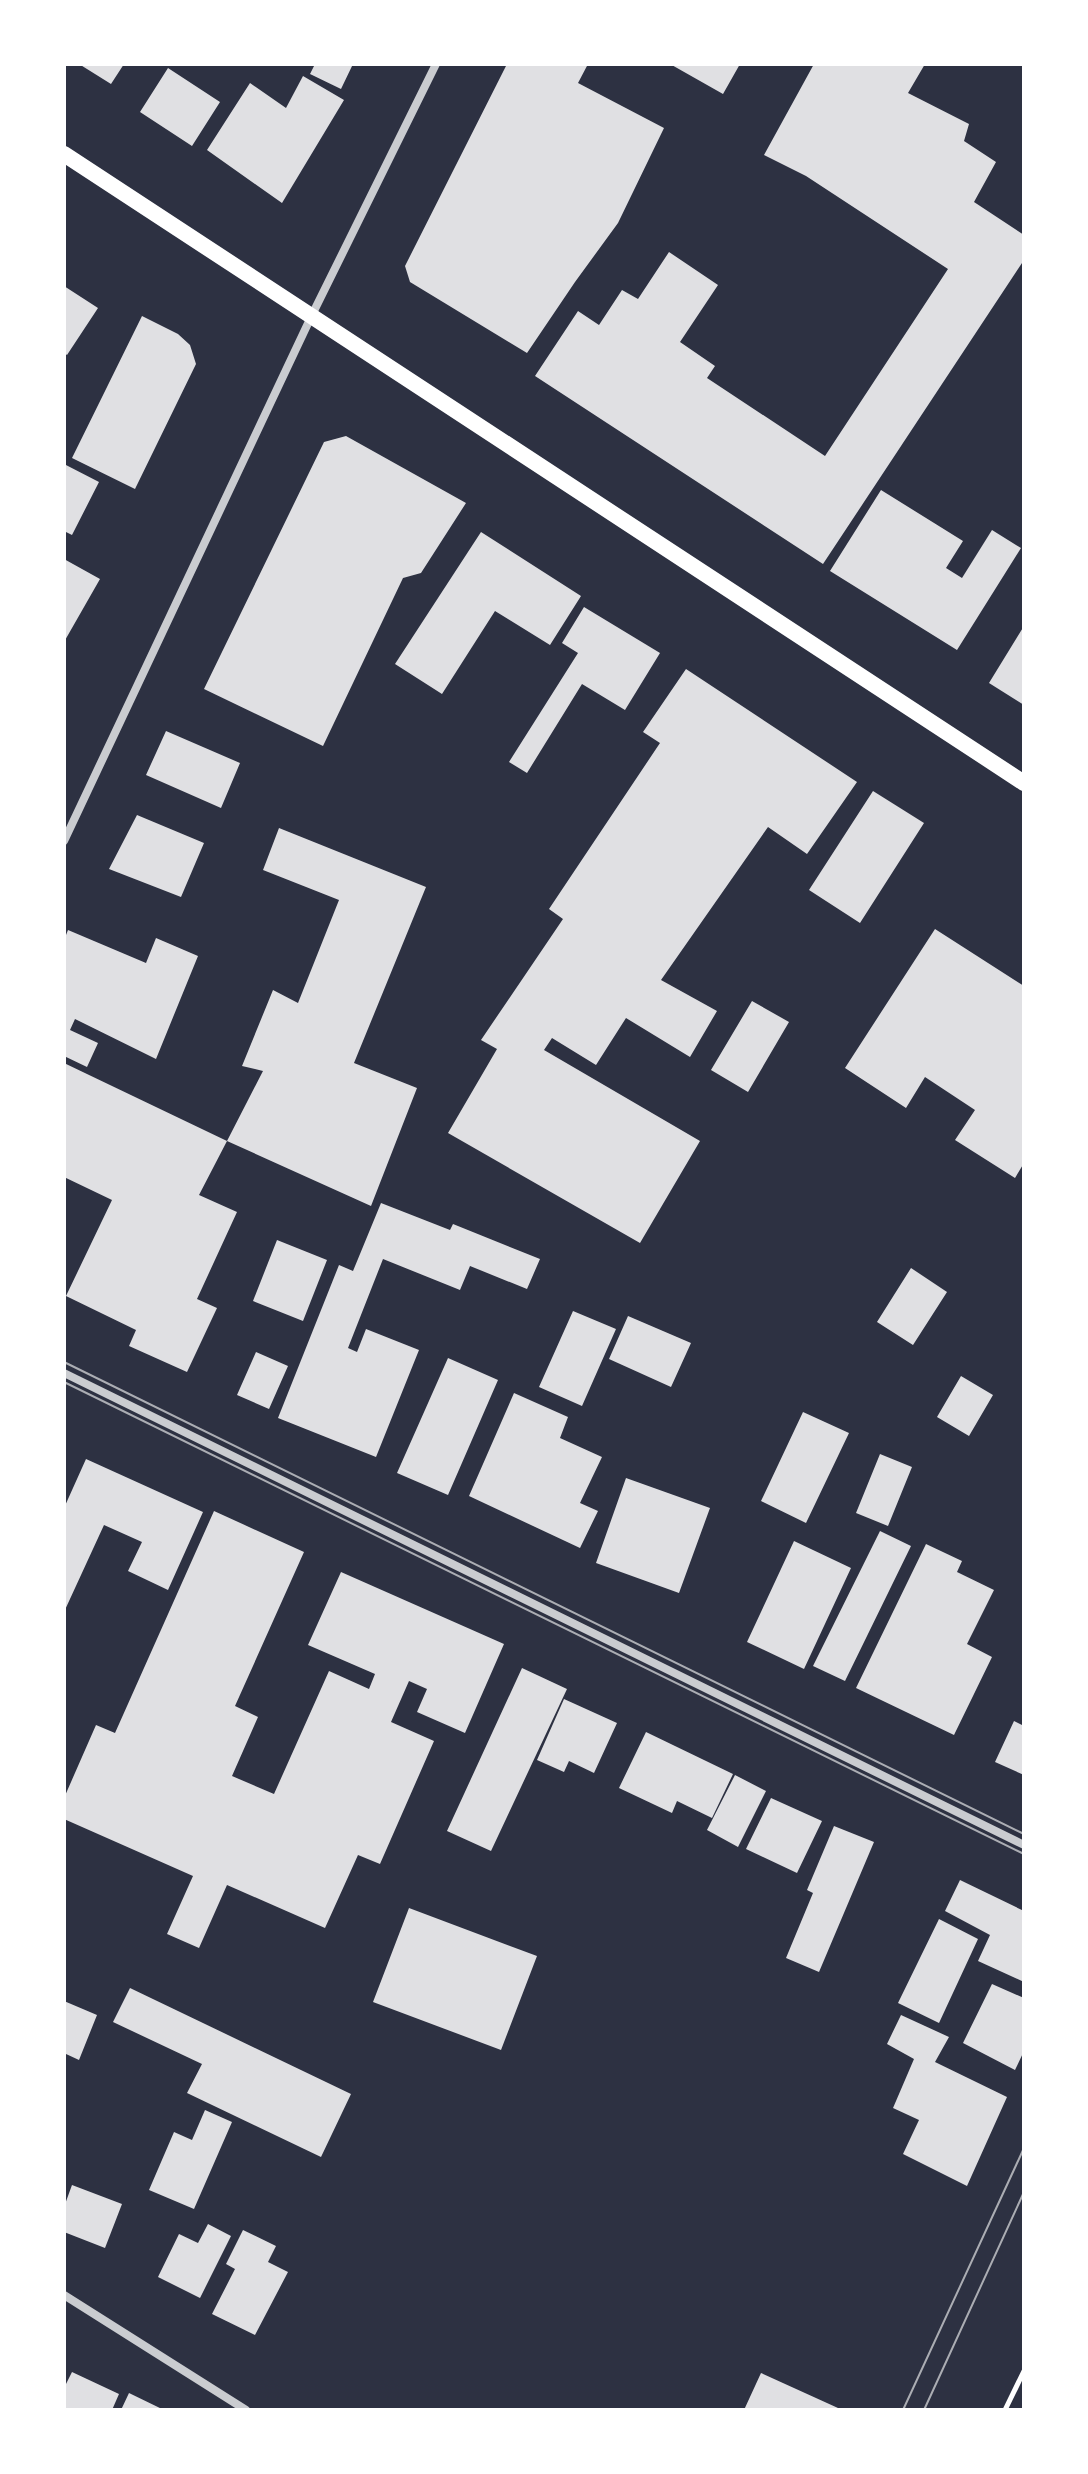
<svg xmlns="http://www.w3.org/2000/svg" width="1088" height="2474" viewBox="0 0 1088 2474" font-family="Lora,serif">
	<rect width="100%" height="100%" fill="#2d3142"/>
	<path fill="#e0e0e3" d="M 79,64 L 124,64 L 111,84 Z
		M 315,64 L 353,64 L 341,89 L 310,74 Z
		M 507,64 L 588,64 L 578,83 L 664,128 L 618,223 L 575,282 L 527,353 L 410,282 L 405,266 Z
		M 670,64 L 740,64 L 723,94 Z
		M 814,64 L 925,64 L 908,93 L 969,124 L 964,141 L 996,162 L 974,202 L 1024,235 L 1024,260 L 823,564 L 535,376 L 578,311 L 599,325 L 622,290 L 638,299 L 669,252 L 718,285 L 680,342 L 715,366 L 707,378 L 825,456 L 948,269 L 806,176 L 764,155 Z
		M 168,68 L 220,102 L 192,146 L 140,112 Z
		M 303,76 L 344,100 L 282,203 L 207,150 L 250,83 L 286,108 Z
		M 64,286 L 98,308 L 67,355 L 64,353 Z
		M 142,316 L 178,334 L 190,345 L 196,364 L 135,489 L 72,458 Z
		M 346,436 L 466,503 L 421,573 L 403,578 L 323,746 L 204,689 L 324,442 Z
		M 64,464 L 99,482 L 72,535 L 64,531 Z
		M 881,490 L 963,541 L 946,568 L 962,578 L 992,530 L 1021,548 L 957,650 L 830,571 Z
		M 481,532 L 581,596 L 550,645 L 495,611 L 442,694 L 395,664 Z
		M 64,559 L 100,579 L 64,642 Z
		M 584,607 L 660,653 L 625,710 L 582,684 L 527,773 L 509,762 L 578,653 L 562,643 Z
		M 1024,626 L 1024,705 L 989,683 Z
		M 686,669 L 857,782 L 807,854 L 768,827 L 661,980 L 717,1011 L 690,1057 L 626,1018 L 596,1065 L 552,1038 L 544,1050 L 700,1141 L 640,1243 L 448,1133 L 497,1049 L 481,1040 L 563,919 L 549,909 L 660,743 L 643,732 Z
		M 166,731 L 240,763 L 221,808 L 146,775 Z
		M 873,791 L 924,823 L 860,923 L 809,890 Z
		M 137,815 L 204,843 L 181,897 L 109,869 Z
		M 279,828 L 426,887 L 354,1063 L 417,1088 L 371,1206 L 227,1141 L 199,1195 L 237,1212 L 197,1299 L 217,1308 L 187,1372 L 129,1346 L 136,1330 L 66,1296 L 112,1200 L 64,1177 L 64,1063 L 227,1141 L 263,1071 L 242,1066 L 273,990 L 298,1003 L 339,900 L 263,870 Z
		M 935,929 L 1024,986 L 1024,1163 L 1015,1178 L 955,1140 L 975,1110 L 925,1077 L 906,1108 L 845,1068 Z
		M 68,930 L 146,963 L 156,938 L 198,956 L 156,1059 L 75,1019 L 70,1030 L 98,1043 L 87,1067 L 64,1056 L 64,940 Z
		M 752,1001 L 789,1022 L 748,1092 L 711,1070 Z
		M 381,1203 L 450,1230 L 453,1224 L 540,1259 L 527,1289 L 470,1266 L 460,1290 L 383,1259 L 348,1348 L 357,1352 L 366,1329 L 419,1350 L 376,1457 L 278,1418 L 339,1265 L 353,1271 Z
		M 277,1240 L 327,1260 L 303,1321 L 253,1301 Z
		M 911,1268 L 947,1292 L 913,1345 L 877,1322 Z
		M 573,1311 L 616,1329 L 582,1406 L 539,1387 Z
		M 628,1316 L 691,1343 L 671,1387 L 609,1359 Z
		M 256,1352 L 288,1366 L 269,1409 L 237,1395 Z
		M 448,1358 L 498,1380 L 448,1495 L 397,1473 Z
		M 961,1376 L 993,1395 L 969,1436 L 937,1417 Z
		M 514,1393 L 568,1417 L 560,1438 L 602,1457 L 580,1503 L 598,1511 L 580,1548 L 469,1496 Z
		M 803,1412 L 849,1433 L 806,1523 L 761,1501 Z
		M 880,1454 L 912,1467 L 888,1526 L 856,1513 Z
		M 86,1459 L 203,1512 L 168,1590 L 128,1571 L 142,1542 L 104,1525 L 64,1612 L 64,1508 Z
		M 626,1478 L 710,1508 L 679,1593 L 596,1563 Z
		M 214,1511 L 304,1552 L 235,1706 L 258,1717 L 232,1776 L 274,1794 L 329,1671 L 369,1689 L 375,1674 L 308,1645 L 341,1572 L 504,1644 L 465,1733 L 417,1712 L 427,1689 L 409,1681 L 391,1722 L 434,1741 L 380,1864 L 358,1855 L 325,1928 L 227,1885 L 199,1948 L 167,1934 L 193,1876 L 64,1819 L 64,1798 L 96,1725 L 115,1733 Z
		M 880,1531 L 911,1546 L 845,1681 L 813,1666 Z
		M 794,1541 L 851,1568 L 804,1669 L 747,1642 Z
		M 926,1544 L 962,1561 L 957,1572 L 994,1590 L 967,1644 L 992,1657 L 954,1735 L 856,1688 Z
		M 522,1668 L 567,1689 L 491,1851 L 447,1831 Z
		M 564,1699 L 617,1723 L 594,1773 L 569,1761 L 564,1772 L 537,1760 Z
		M 1014,1721 L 1024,1726 L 1024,1775 L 995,1762 Z
		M 646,1732 L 733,1774 L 712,1818 L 677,1801 L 672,1813 L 619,1788 Z
		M 735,1775 L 766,1791 L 738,1847 L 707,1830 Z
		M 771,1798 L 822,1821 L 797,1873 L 746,1849 Z
		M 834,1826 L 874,1842 L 819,1972 L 786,1958 L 813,1893 L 807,1890 Z
		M 960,1880 L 1024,1911 L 1024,1982 L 978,1961 L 990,1935 L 945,1911 Z
		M 409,1908 L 537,1956 L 501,2050 L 373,2002 Z
		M 939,1919 L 978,1939 L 939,2023 L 898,2003 Z
		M 992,1984 L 1024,1998 L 1024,2051 L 1015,2070 L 963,2043 Z
		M 130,1988 L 351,2094 L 321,2157 L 187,2093 L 202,2064 L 113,2022 Z
		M 64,2001 L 97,2015 L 79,2060 L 66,2054 L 64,2060 Z
		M 901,2015 L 949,2037 L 935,2062 L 1007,2097 L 967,2186 L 903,2154 L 919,2120 L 893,2108 L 914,2059 L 887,2044 Z
		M 205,2110 L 232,2122 L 194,2209 L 149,2190 L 174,2132 L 192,2140 Z
		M 72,2185 L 122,2204 L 105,2248 L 64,2232 L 64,2207 Z
		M 208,2224 L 231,2236 L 200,2298 L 158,2277 L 179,2234 L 198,2243 Z
		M 243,2230 L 276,2246 L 268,2262 L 288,2272 L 255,2335 L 212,2314 L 235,2269 L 226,2264 Z
		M 72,2372 L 119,2394 L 112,2410 L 64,2410 L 64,2388 Z
		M 761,2373 L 838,2408 L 837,2410 L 744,2410 Z
		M 129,2393 L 164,2410 L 121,2410 Z"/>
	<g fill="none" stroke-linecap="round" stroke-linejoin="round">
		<path stroke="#fff" stroke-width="5" d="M 1005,2410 L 1024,2371"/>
		<path stroke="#caccd0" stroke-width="8" d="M 64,841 L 311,317 L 436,64
			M 64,1373 L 1024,1845
			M 64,2295 L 246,2410"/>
		<path stroke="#fff" stroke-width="16" d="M 64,154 L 1024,783"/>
		<path stroke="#abadb3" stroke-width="2" d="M 64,1362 L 1024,1834
			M 64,1382 L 1024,1854
			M 903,2410 L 1024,2148
			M 924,2410 L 1024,2192"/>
	</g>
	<rect width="1088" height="2474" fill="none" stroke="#ffffff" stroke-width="132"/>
</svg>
